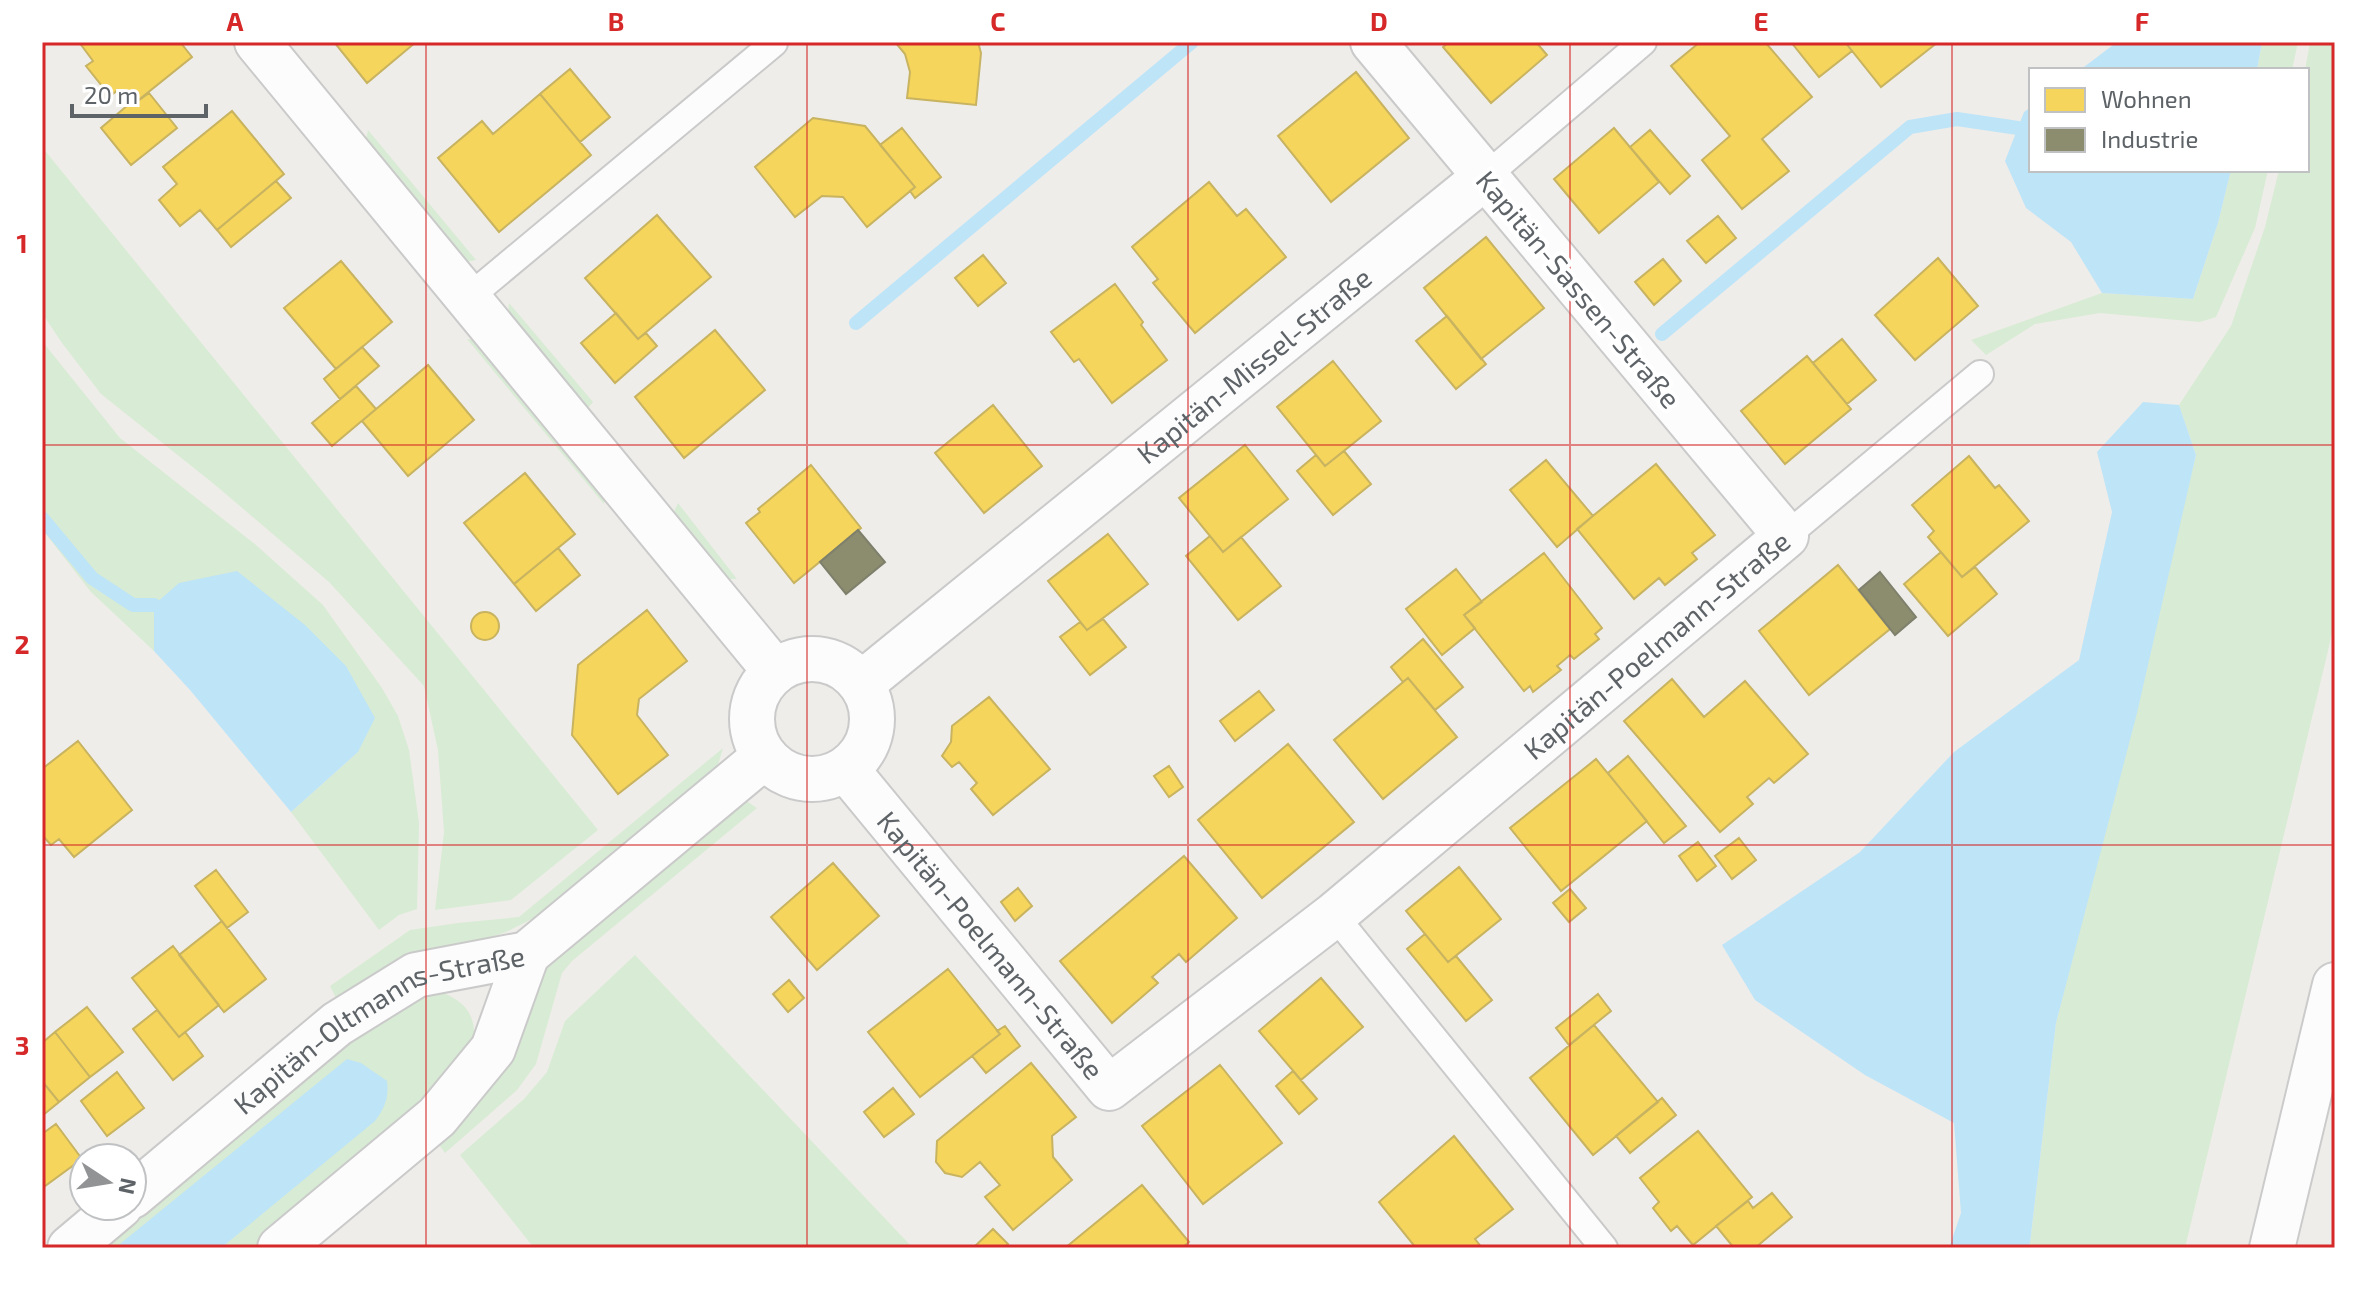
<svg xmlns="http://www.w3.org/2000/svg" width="2377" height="1290" viewBox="0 0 2377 1290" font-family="'Exo 2',sans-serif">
	<rect width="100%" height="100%" fill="#efede9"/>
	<path fill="#d8ebd4" d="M 2262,42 L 2298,42 L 2292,70 L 2257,70 Z
		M 2310,42 L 2335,42 L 2335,619 L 2327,655 L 2185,1248 L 2028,1248 L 2030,1243 L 2056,1023 L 2196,455 L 2179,405 L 2231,326 L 2265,227 L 2279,170 L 2307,170 L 2307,70 L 2305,70 Z
		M 368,130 L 476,260 L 465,262 L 366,140 Z
		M 42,147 L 598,830 L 511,900 L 435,910 L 444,832 L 438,750 L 424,686 L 329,582 L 214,484 L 101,394 L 62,343 L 42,313 Z
		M 2231,170 L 2268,170 L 2255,228 L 2216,317 L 2200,322 L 2100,313 L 2035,324 L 1986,355 L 1971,340 L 2102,293 L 2193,299 L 2218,223 Z
		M 509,303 L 593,402 L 587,409 L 508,312 Z
		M 467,339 L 482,341 L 605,490 L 604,504 Z
		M 42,341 L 120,438 L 256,545 L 323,605 L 382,688 L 398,716 L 409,750 L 419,823 L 417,909 L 399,915 L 379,930 L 291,812 L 358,752 L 154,605 L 154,651 L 91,592 L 42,529 Z
		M 678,503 L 737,579 L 725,579 L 673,514 Z
		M 723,748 L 718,765 L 707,780 L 544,913 L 506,932 L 471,944 L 337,1000 L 330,986 L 410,930 L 458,923 L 519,917 Z
		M 748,802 L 757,808 L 572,961 L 562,973 L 536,1064 L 517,1090 L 445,1153 L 437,1142 L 552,959 L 735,805 Z
		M 635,955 L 913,1248 L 534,1248 L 460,1155 L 524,1099 L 547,1072 L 565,1021 Z
		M 435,990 C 463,999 476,1012 474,1041 L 404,1126 L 256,1248 L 82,1248 L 380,1008 Z"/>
	<path fill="#bee4f8" d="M 2117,42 L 2262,42 L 2257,70 L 2080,70 Z
		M 2031,107 L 2031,170 L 2231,170 L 2218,223 L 2193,299 L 2102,293 L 2071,242 L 2026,208 L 2005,161 L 2024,112 Z
		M 2143,402 L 2179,405 L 2196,455 L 2137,713 L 2056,1023 L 2030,1243 L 2028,1248 L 1949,1248 L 1961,1213 L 1954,1123 L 1865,1075 L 1755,1000 L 1722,945 L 1860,852 L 1954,752 L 2079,660 L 2112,512 L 2097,452 Z
		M 237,571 L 305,625 L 346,666 L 375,718 L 358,752 L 291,812 L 190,690 L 154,651 L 154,605 L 179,583 Z
		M 347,1059 L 361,1063 L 387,1081 C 389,1098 385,1107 375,1121 L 221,1248 L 115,1248 Z"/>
	<path fill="#f6d55c" stroke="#c8b360" stroke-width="2" d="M 79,42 L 180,42 L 192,57 L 131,106 L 118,90 L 110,96 L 86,66 L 93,61 Z
		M 334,42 L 416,42 L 367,83 Z
		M 895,42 L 978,42 L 981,53 L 976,105 L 907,98 L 910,72 L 905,54 Z
		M 1449,42 L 1536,42 L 1547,55 L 1491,103 L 1443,47 Z
		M 1700,42 L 1765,42 L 1812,97 L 1762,139 L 1789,171 L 1742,209 L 1702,160 L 1730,136 L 1671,66 Z
		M 1791,42 L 1845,42 L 1852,51 L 1819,77 Z
		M 1845,42 L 1938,42 L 1881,87 Z
		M 570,69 L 610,117 L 580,142 L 540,94 Z
		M 1356,72 L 1409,138 L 1331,202 L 1278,136 Z
		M 149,93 L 177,128 L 131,165 L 101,128 L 129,104 L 131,106 Z
		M 540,94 L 591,155 L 499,232 L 438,158 L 482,121 L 493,134 Z
		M 232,111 L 284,174 L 217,230 L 200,210 L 180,226 L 159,200 L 177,184 L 163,167 Z
		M 813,118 L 865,126 L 915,187 L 867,227 L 843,197 L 822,196 L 795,217 L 755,167 Z
		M 902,128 L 941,177 L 915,198 L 910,191 L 915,187 L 880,145 Z
		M 1614,128 L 1659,182 L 1599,233 L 1554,179 Z
		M 1650,130 L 1690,176 L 1670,194 L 1630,147 Z
		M 276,181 L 291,198 L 231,247 L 217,230 Z
		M 1209,182 L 1237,216 L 1246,209 L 1286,257 L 1195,333 L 1153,283 L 1158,279 L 1132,247 Z
		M 657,215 L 711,277 L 638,339 L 585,278 Z
		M 1718,216 L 1736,238 L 1706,263 L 1687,241 Z
		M 1486,237 L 1544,308 L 1481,359 L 1424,288 Z
		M 983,255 L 1006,283 L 978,306 L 955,278 Z
		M 1938,258 L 1978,306 L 1915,360 L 1875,315 Z
		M 1663,259 L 1681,281 L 1654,305 L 1635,282 Z
		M 341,261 L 392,322 L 336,369 L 284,308 Z
		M 1115,284 L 1143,322 L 1141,325 L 1167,360 L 1112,403 L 1079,359 L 1074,362 L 1051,332 Z
		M 616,313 L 638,339 L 646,333 L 657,346 L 615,383 L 581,343 Z
		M 1447,316 L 1486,364 L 1456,389 L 1416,341 Z
		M 715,330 L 765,390 L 684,458 L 635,397 Z
		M 1842,339 L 1876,380 L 1847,404 L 1813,363 Z
		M 362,347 L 379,366 L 340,399 L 324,379 Z
		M 1807,356 L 1851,409 L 1785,464 L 1741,411 Z
		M 1333,361 L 1381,421 L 1325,466 L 1277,407 Z
		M 428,365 L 474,420 L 408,476 L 362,421 Z
		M 356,386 L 376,409 L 332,446 L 312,423 Z
		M 993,405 L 1042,466 L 984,513 L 935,453 Z
		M 1245,445 L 1288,499 L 1223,552 L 1179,498 Z
		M 1344,451 L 1371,484 L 1333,515 L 1297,471 L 1316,455 L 1325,466 Z
		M 1969,456 L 1995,488 L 1999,485 L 2029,521 L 1962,577 L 1928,537 L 1934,531 L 1912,505 Z
		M 1546,460 L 1593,516 L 1557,547 L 1510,490 Z
		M 1656,464 L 1715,535 L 1692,553 L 1697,559 L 1665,585 L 1659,578 L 1634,599 L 1577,529 Z
		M 811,465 L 861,528 L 794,583 L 746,523 L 760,512 L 758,509 Z
		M 525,473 L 575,534 L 514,584 L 464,523 Z
		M 1108,534 L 1148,584 L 1087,630 L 1048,581 Z
		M 1210,536 L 1223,552 L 1241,537 L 1281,586 L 1238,620 L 1186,556 Z
		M 558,548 L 580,575 L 536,611 L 514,584 Z
		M 1941,552 L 1962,577 L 1975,567 L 1997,594 L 1948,636 L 1904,584 Z
		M 1544,553 L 1602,628 L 1595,634 L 1599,639 L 1574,659 L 1570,655 L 1557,666 L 1561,670 L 1533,692 L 1530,686 L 1524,691 L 1464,615 Z
		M 1838,565 L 1890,629 L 1809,695 L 1759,631 Z
		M 1456,569 L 1482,602 L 1464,615 L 1475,628 L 1442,655 L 1406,609 Z
		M 647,610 L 687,661 L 639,699 L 637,715 L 668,755 L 618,794 L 572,735 L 578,665 Z
		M471 626a14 14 0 1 1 28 0a14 14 0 1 1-28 0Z
		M 1103,619 L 1126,647 L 1090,675 L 1060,637 L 1080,622 L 1087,630 Z
		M 1423,639 L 1463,687 L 1435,710 L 1408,678 L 1403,682 L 1391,667 Z
		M 1408,678 L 1457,737 L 1383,799 L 1334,740 Z
		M 1672,679 L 1704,717 L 1745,681 L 1808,754 L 1774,783 L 1769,778 L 1747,797 L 1753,804 L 1720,832 L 1624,721 Z
		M 1259,691 L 1274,710 L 1235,741 L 1220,721 Z
		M 989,697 L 1050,769 L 993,815 L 971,789 L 977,783 L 959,762 L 952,767 L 942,756 L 951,742 L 952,726 Z
		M 78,741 L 132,810 L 74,857 L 59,839 L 51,845 L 42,835 L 42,769 Z
		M 1288,744 L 1354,822 L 1262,898 L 1198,820 Z
		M 1628,756 L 1686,826 L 1664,843 L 1608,773 Z
		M 1596,759 L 1647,821 L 1561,891 L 1510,828 Z
		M 1169,766 L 1183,787 L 1169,797 L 1154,776 Z
		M 1739,838 L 1756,860 L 1732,879 L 1715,856 Z
		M 1698,842 L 1716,866 L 1697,881 L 1679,856 Z
		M 1184,856 L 1237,918 L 1186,962 L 1179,954 L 1152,977 L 1158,983 L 1112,1023 L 1060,961 Z
		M 833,863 L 879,916 L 817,970 L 771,917 Z
		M 1459,867 L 1501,919 L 1448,962 L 1406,911 Z
		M 216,870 L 248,912 L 227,928 L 195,886 Z
		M 1018,888 L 1032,906 L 1015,921 L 1001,902 Z
		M 1570,889 L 1586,908 L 1569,922 L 1553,903 Z
		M 222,921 L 266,979 L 224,1012 L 179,955 Z
		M 1425,934 L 1448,962 L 1456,956 L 1492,1000 L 1466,1021 L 1407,949 Z
		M 173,946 L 219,1005 L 179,1037 L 132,978 Z
		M 948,969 L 1000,1034 L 920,1097 L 868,1032 Z
		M 1321,978 L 1363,1027 L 1301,1080 L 1259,1031 Z
		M 789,980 L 804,998 L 788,1012 L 773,994 Z
		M 1598,994 L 1611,1011 L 1569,1045 L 1556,1028 Z
		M 87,1007 L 123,1052 L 90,1077 L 55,1032 Z
		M 157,1010 L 179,1037 L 185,1032 L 203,1056 L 173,1080 L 133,1029 Z
		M 1594,1025 L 1658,1102 L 1593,1155 L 1530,1078 Z
		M 1005,1026 L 1020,1046 L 986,1073 L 972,1056 L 1000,1034 L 997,1031 Z
		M 55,1032 L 90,1077 L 59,1102 L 42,1081 L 42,1043 Z
		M 1031,1063 L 1076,1117 L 1052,1136 L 1053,1157 L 1072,1180 L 1013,1230 L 985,1197 L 1000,1185 L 980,1162 L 962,1177 L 945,1173 L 936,1162 L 937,1141 Z
		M 1220,1065 L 1282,1143 L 1203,1204 L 1142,1126 Z
		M 1293,1071 L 1317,1099 L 1299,1114 L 1276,1086 Z
		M 117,1072 L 144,1108 L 107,1136 L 81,1101 Z
		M 42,1081 L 59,1102 L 42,1116 Z
		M 893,1088 L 914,1114 L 884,1137 L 864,1112 Z
		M 1662,1098 L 1676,1115 L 1630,1153 L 1616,1136 Z
		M 56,1124 L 82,1159 L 45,1186 L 42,1182 L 42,1134 Z
		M 1698,1131 L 1752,1197 L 1693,1245 L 1677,1226 L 1671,1231 L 1653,1208 L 1659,1202 L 1640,1178 Z
		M 1454,1136 L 1513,1209 L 1475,1239 L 1482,1248 L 1416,1248 L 1379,1202 Z
		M 1142,1185 L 1189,1242 L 1182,1248 L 1065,1248 Z
		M 1772,1193 L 1792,1217 L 1755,1248 L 1734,1248 L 1716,1226 L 1748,1201 L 1753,1208 Z
		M 993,1229 L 1008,1244 L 1004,1248 L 973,1248 Z"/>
	<path fill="#8c8c6e" stroke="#7e806c" stroke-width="2" d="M 858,530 L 885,562 L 846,594 L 820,562 Z
		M 1880,572 L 1916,617 L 1895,635 L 1859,590 Z"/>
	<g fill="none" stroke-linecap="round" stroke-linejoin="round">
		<path stroke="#bee4f8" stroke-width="14" d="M 856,323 L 1192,42
			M 1662,334 L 1910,127 L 1957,119 L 2018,128
			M 42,518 L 92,578 L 133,605 L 154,605"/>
		<g stroke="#cacaca" stroke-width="30">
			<path id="lane" d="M 1485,177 L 1643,42
				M 468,298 L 774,43
				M 1786,536 L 1980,374
				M 1334,915 L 1604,1248"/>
		</g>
		<g stroke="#cacaca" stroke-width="48">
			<g id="street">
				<path d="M 257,42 L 775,671"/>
				<circle cx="812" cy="719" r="60"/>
				<path id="s1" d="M 861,684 L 1485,177"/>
				<path id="s2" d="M 846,769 L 1109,1088 L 1334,915 L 1786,536 L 1373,42"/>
				<path id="s3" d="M 132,1196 L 337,1024 L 416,975 L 527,954 L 764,757"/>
				<path d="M 70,1248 L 120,1206"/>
				<path d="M 280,1248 L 437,1117 L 493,1049 L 527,954"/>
			</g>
		</g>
		<g stroke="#cbcbcb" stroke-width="48">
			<path id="secondary" d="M 2272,1248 L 2335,985"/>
		</g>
		<use href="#lane" stroke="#fdfcfc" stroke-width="26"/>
		<use href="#street" stroke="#fdfcfc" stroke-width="44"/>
		<use href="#secondary" stroke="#fdfcfc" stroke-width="44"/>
	</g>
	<path fill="none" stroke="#d62828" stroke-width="2" stroke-opacity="0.55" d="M 426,42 L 426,1248M 807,42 L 807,1248M 1188,42 L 1188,1248M 1570,42 L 1570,1248M 1952,42 L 1952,1248M 42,445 L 2335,445M 42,845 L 2335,845"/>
	<g text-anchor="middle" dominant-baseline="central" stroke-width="8" stroke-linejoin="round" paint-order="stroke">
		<g font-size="28" fill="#5e6368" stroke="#fff">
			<text transform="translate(1579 289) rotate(50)">Kapitän-Sassen-Straße</text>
			<text stroke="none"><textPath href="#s1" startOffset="506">Kapitän-Missel-Straße</textPath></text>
			<text stroke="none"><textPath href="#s2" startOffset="1118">Kapitän-Poelmann-Straße</textPath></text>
			<text stroke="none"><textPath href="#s2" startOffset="228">Kapitän-Poelmann-Straße</textPath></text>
			<text stroke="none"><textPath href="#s3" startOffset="304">Kapitän-Oltmanns-Straße</textPath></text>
		</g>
	</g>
	<rect width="2377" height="1290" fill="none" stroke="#ffffff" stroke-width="88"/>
	<rect x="2029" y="68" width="280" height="104" fill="#ffffff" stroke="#bfc1c3" stroke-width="2"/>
	<rect x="2045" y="88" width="40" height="24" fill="#f6d55c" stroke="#bfc1c3" stroke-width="2"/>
	<text x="2101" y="108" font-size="24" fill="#5e6368">Wohnen</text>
	<rect x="2045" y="128" width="40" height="24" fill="#8c8c6e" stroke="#bfc1c3" stroke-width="2"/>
	<text x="2101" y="148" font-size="24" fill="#5e6368">Industrie</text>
	<g transform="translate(108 1182) rotate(102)"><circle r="38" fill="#ffffff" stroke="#bfc1c3" stroke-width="2"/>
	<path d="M0-6L14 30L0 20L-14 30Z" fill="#919395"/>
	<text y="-12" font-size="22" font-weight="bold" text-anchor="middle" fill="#5e6368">N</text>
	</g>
	<path d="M72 104v12h134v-12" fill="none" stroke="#5e6368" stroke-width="4"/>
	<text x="84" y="104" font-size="24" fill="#5e6368" stroke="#ffffff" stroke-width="6" paint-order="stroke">20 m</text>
	<rect x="44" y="44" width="2289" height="1202" fill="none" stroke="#d62828" stroke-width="3"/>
	<g font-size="26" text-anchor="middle" font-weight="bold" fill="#d62828">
		<text x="235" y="31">A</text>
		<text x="616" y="31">B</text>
		<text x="998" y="31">C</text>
		<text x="1379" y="31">D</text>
		<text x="1761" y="31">E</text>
		<text x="2142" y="31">F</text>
		<text x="22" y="253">1</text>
		<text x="22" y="654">2</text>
		<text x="22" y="1055">3</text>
	</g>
</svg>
